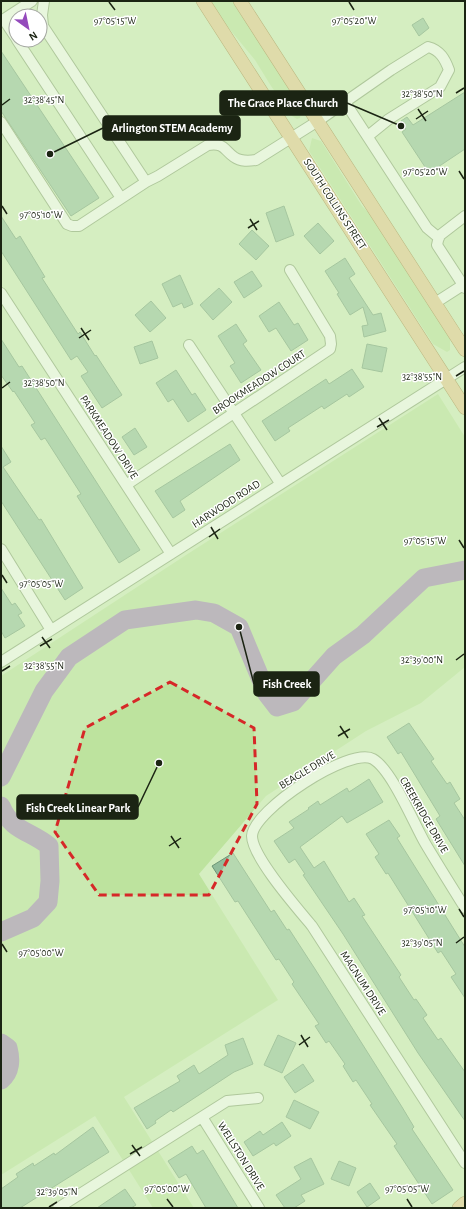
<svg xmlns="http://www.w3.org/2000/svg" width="466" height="1209" viewBox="0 0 466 1209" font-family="'Alegreya Sans',sans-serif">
	<rect width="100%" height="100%" fill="#d5eec1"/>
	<path fill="#bde39e" d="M 210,1 L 233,1 L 237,5 L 302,108 L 300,118 L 297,119 L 292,116 L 271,86 L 255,60 L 222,20 Z
		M 312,138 L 321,141 L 362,206 L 377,221 L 450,333 L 450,350 L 447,352 L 433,344 L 313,157 L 309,151 Z
		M 438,394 L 465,437 L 465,667 L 421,703 L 366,731 L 266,796 L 199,874 L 278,1000 L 124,1097 L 194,1208 L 153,1208 L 95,1116 L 1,1175 L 1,676 L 186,555 Z"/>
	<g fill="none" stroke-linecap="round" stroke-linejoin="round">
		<path stroke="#9d77b6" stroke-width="19" d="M 1,777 L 44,691 L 69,657 L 125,620 L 196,610 L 214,613 L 239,627 L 267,694 L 277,707 L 293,702 L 334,656 L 363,635 L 424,578 L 465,570
			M 1,806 C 11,831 31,831 49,846 L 50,881 L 48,902 L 33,918 L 1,932
			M 1,1043 L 8,1048 C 11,1059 11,1072 1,1080"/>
	</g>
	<path fill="#91bc9b" stroke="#6c9576" d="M 423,18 L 429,28 L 419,36 L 412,25 Z
		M 1,51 L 99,198 L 71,216 L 1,111 Z
		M 465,92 L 465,149 L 429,173 L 402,132 L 406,129 L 401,121 L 407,117 L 413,125 Z
		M 284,206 L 294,235 L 276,242 L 266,213 Z
		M 1,216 L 16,239 L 20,236 L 45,277 L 42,278 L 78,334 L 80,332 L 95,356 L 96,355 L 122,395 L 102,408 L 81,376 L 88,372 L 77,356 L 71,360 L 1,251 Z
		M 318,223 L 334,241 L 320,254 L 304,236 Z
		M 252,230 L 269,246 L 256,260 L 239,244 Z
		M 345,258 L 355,274 L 349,278 L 373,315 L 381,313 L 386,331 L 364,337 L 362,326 L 368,325 L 363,307 L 350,315 L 337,294 L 339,293 L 325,271 Z
		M 252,271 L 262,286 L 244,298 L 234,282 Z
		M 180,275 L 193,304 L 184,308 L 182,303 L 173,307 L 162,284 Z
		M 219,288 L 232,302 L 213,320 L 200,305 Z
		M 151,301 L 166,318 L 150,332 L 135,315 Z
		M 279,302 L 294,325 L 298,323 L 308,340 L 291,351 L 276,328 L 269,332 L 259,316 Z
		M 236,324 L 247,341 L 243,344 L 261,370 L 241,383 L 230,366 L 235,363 L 218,336 Z
		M 1,339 L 19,367 L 22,366 L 140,550 L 119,563 L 77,496 L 81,494 L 45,438 L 41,440 L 31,425 L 35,423 L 14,391 L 13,392 L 1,375 Z
		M 152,341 L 158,358 L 140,364 L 134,347 Z
		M 367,344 L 387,348 L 382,372 L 362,368 Z
		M 352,369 L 364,387 L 349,397 L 347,394 L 324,409 L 322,406 L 288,428 L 290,431 L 275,441 L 262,421 L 326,379 L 329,384 Z
		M 176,370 L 192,395 L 195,393 L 206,410 L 188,422 L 173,399 L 168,402 L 156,383 Z
		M 135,428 L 147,447 L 134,455 L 122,437 Z
		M 230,444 L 240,460 L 180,501 L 185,510 L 173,518 L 155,491 Z
		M 1,446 L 11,462 L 3,467 L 39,520 L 41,519 L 83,588 L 65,600 L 1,501 Z
		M 1,588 L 12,605 L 15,603 L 22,613 L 18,615 L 25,626 L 5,638 L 1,631 Z
		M 409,723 L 434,759 L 431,761 L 447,784 L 450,782 L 460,799 L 454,803 L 465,820 L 465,866 L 436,819 L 440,816 L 401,752 L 398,754 L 387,737 Z
		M 369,779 L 383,802 L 347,823 L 342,816 L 300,847 L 314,868 L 324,861 L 349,902 L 354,898 L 365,915 L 362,916 L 401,975 L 399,977 L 414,1000 L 416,999 L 427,1015 L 423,1018 L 438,1040 L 441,1038 L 465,1072 L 465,1121 L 418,1053 L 343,934 L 303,875 L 305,874 L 295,859 L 289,863 L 274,841 L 294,828 L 289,822 L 309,809 L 308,808 L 318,801 L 320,805 L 347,788 L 349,792 Z
		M 389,820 L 400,836 L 397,838 L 465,947 L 465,998 L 451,977 L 456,974 L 441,951 L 438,953 L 388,873 L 386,874 L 375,857 L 379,854 L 366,834 Z
		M 233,853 L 271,912 L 274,910 L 287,930 L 289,929 L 315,969 L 402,1107 L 414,1127 L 412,1129 L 453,1190 L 432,1204 L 394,1146 L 397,1144 L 370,1105 L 372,1104 L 356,1080 L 353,1082 L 343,1066 L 345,1064 L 329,1041 L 326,1043 L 315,1026 L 319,1024 L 292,984 L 294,982 L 279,959 L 276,960 L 238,901 L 235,902 L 212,866 Z
		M 278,1035 L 296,1043 L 282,1073 L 264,1065 Z
		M 243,1038 L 253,1064 L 234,1072 L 173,1112 L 171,1110 L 155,1121 L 156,1123 L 147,1129 L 134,1108 L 180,1081 L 177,1076 L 194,1065 L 199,1074 L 228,1055 L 225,1045 Z
		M 303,1064 L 314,1081 L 295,1093 L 284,1077 Z
		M 294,1100 L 319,1112 L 310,1129 L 286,1117 Z
		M 282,1122 L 291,1136 L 276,1146 L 274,1143 L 253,1156 L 244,1142 L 260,1131 L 263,1135 Z
		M 93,1127 L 109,1152 L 20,1208 L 1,1208 L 1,1189 L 18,1177 L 16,1174 L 33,1163 L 34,1166 L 54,1153 L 55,1155 Z
		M 192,1146 L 197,1154 L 203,1150 L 238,1208 L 206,1208 L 186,1174 L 179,1178 L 168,1161 Z
		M 311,1158 L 324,1184 L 301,1195 L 305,1201 L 294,1208 L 285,1208 L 276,1195 L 301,1179 L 294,1167 Z
		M 339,1161 L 356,1168 L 349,1186 L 331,1179 Z
		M 370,1183 L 380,1198 L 367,1207 L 357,1192 Z
		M 125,1189 L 136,1205 L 131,1208 L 97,1208 Z"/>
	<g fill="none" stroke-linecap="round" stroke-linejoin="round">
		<g stroke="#82996f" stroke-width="12">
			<path id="minor" d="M 44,1 L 42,15 L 43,26 L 146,182
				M 4,20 L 16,38
				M 1,21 L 32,1
				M 17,40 L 121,198
				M 345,102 L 391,70 L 428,47 C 440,50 445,59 449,70 L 440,87 L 389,119 L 368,136
				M 1,122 L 67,224 L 72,226 L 79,226 L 146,182 L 158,176 L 208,145 C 225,143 223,149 234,157 C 241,162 249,161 256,160 L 318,121 L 345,102 L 427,228 L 439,238
				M 465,216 L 439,236 L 437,245 L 465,288
				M 1,293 L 171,554
				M 435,303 L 463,285
				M 189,345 L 280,483
				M 126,485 L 330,349 L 331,344 L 330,336 L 290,270
				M 1,549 L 51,630
				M 1,662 L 465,367
				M 465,908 C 452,887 438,865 425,843 C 414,824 392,770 373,759 C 350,746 253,810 252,836 C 252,857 298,909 312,926 L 465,1163
				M 202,1117 L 259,1208
				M 58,1208 L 227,1101 L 258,1098"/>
		</g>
		<g stroke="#9a7232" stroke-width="14">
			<path id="major" d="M 203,1 L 465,408
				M 240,1 L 465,350
				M 459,1208 L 465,1203"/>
		</g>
		<use href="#minor" stroke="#fff" stroke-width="10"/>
		<use href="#major" stroke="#ebc48e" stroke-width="13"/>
	</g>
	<path d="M0 0H466V1209H0ZM 170,682 L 254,728 L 257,804 L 209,895 L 99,895 L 55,832 L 85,728 Z" fill="#d5eec1" fill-opacity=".55" fill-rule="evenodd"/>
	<path fill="none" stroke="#d62828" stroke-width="3" stroke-dasharray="8 5" stroke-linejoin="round" d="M 170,682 L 254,728 L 257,804 L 209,895 L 99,895 L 55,832 L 85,728 Z"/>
	<path fill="none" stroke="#1b2413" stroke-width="1.5" d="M 109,2 L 115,10M 349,2 L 354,10M 456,93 L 464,88M 2,105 L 10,99M 418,109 L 426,121M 416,119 L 428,111M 459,171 L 464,179M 2,206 L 7,214M 250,219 L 257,230M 248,228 L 259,221M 81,328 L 89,340M 79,338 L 91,330M 456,376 L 464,371M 2,388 L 10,382M 379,418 L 387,430M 377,427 L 389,420M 211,527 L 218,539M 209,537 L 220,529M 459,540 L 464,548M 2,575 L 7,583M 42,637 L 50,648M 40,646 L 52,639M 456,660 L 464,654M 2,671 L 10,666M 340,726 L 348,738M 338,736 L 350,729M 171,836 L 179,848M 169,846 L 181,838M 459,909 L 464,917M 456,943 L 464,937M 2,944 L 7,952M 301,1035 L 308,1047M 299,1045 L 310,1037M 132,1145 L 140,1156M 130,1154 L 142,1147M 167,1199 L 173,1207M 407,1199 L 412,1207M 49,1207 L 57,1202"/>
	<g text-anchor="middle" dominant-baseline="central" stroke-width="3" stroke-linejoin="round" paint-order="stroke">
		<g font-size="11" fill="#1b2413" stroke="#fff">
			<text transform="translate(335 204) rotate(57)">SOUTH COLLINS STREET</text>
			<text transform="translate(259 382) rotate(-33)">BROOKMEADOW COURT</text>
			<text transform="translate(109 437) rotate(57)">PARKMEADOW DRIVE</text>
			<text transform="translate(226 504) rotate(-33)">HARWOOD ROAD</text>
			<text transform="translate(307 770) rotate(-31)">BEAGLE DRIVE</text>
			<text transform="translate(424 815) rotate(60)">CREEKRIDGE DRIVE</text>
			<text transform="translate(363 983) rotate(57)">MAGNUM DRIVE</text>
			<text transform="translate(241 1156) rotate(58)">WELLSTON DRIVE</text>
		</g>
	</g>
	<g font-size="10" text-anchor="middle" fill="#1b2413" stroke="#fff" stroke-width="3" stroke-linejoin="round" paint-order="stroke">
		<text x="354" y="24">97°05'20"W</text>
		<text x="115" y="24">97°05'15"W</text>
		<text x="422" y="97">32°38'50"N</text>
		<text x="44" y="103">32°38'45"N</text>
		<text x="425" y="175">97°05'20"W</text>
		<text x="41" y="218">97°05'10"W</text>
		<text x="422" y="380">32°38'55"N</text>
		<text x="44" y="386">32°38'50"N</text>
		<text x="425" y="544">97°05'15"W</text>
		<text x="41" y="587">97°05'05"W</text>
		<text x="422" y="663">32°39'00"N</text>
		<text x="44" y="669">32°38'55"N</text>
		<text x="425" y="913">97°05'10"W</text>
		<text x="422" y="946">32°39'05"N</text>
		<text x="41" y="956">97°05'00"W</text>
		<text x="167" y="1192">97°05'00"W</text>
		<text x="407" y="1192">97°05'05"W</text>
		<text x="57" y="1195">32°39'05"N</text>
	</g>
	<path fill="none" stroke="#1b2413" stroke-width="1.5" d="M401 126L347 103M50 154L103 128M239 627L254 684M159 763L138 807"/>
	<g fill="#1b2413" stroke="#fff" stroke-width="1.5">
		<circle cx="401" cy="126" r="4"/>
		<circle cx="50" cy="154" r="4"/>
		<circle cx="239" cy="627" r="4"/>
		<circle cx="159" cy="763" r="4"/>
	</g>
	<g fill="#1b2413" stroke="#1b2413" stroke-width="1.5">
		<rect x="220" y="91" width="127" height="24" rx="4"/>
		<rect x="103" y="116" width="137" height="24" rx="4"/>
		<rect x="254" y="672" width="65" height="24" rx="4"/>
		<rect x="17" y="795" width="121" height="24" rx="4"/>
	</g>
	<g font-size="12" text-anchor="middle" font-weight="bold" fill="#fff">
		<text x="283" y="107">The Grace Place Church</text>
		<text x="172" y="132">Arlington STEM Academy</text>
		<text x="287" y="688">Fish Creek</text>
		<text x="78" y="812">Fish Creek Linear Park</text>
	</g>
	<rect width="466" height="1209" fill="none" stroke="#1b2413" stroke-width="4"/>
	<g transform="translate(28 28) rotate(147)"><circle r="19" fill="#ffffff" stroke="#a4a7a1"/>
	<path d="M0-3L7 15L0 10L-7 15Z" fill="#944abc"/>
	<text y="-6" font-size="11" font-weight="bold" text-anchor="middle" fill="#1b2413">N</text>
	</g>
</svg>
